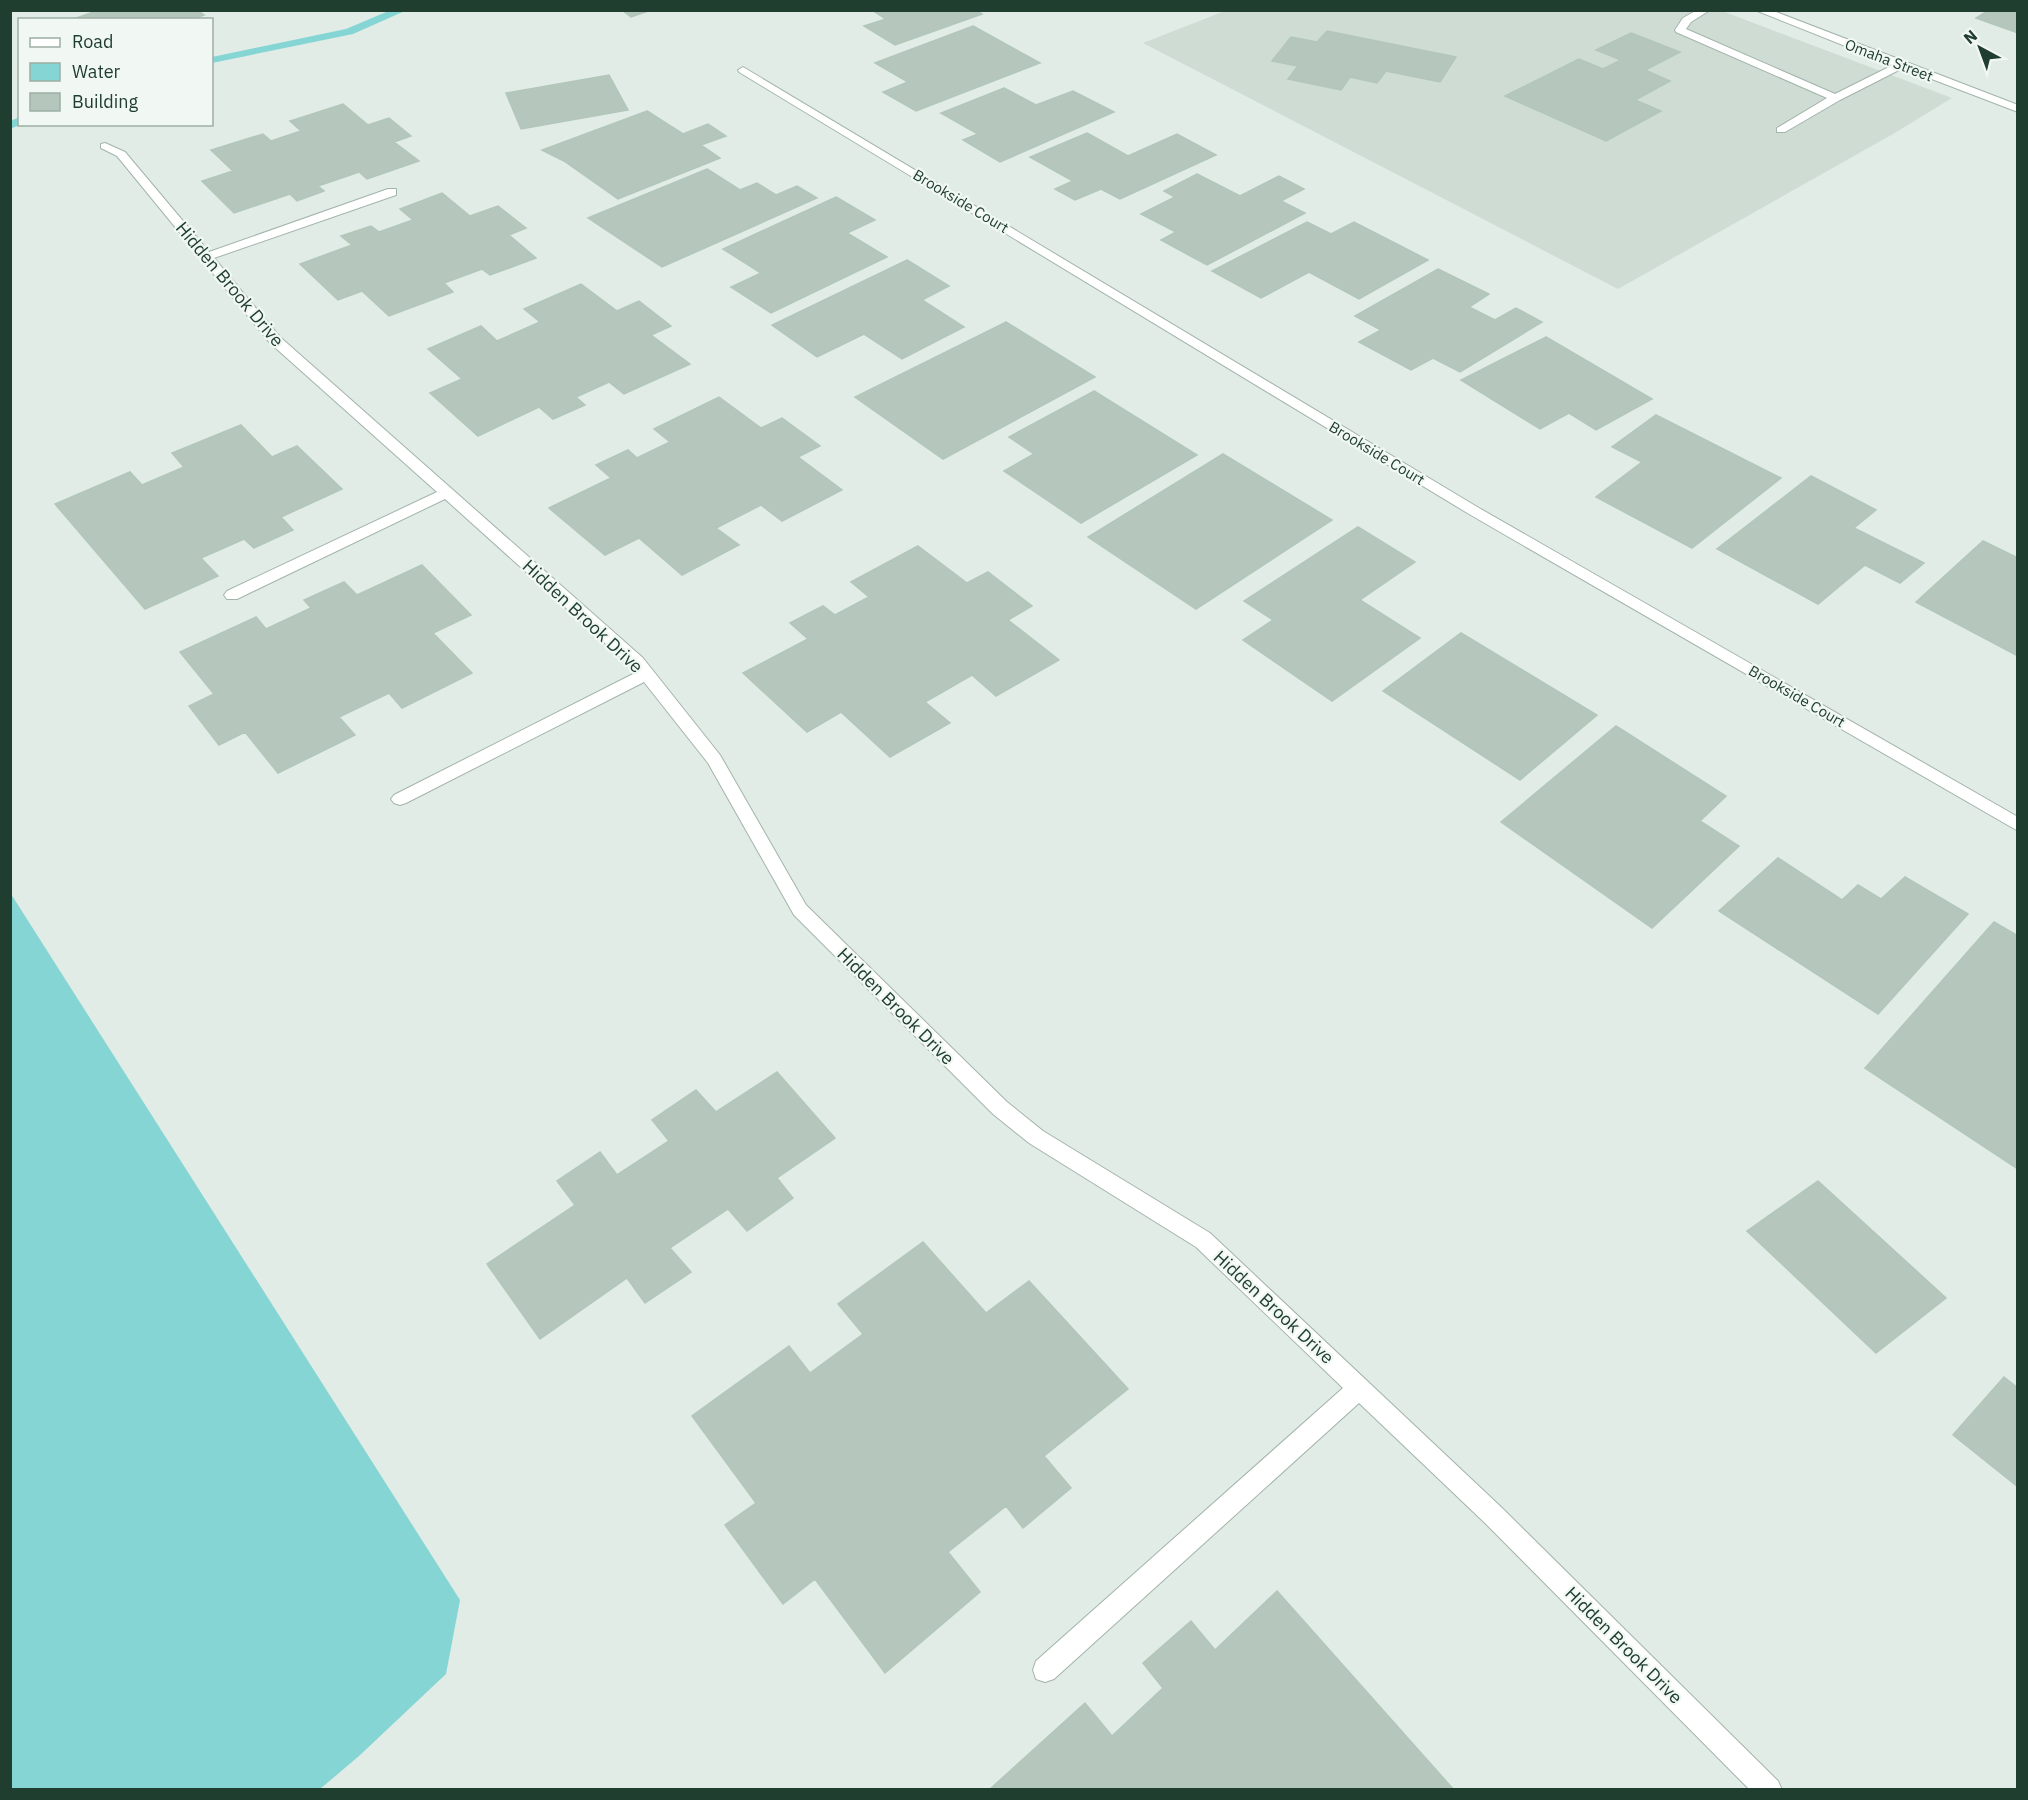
<svg xmlns="http://www.w3.org/2000/svg" width="2028" height="1800" viewBox="0 0 2028 1800" font-family="'IBM Plex Sans',sans-serif">
	<rect width="100%" height="100%" fill="#e0ece5"/>
	<path fill="#cedcd3" d="M 1225,11 L 1722,11 L 1952,98 L 1893,134 L 1618,289 L 1143,43 Z"/>
	<path fill="#84d5d4" d="M 11,894 L 460,1600 L 446,1674 L 359,1756 L 320,1789 L 11,1789 Z"/>
	<g fill="none" stroke-linecap="round" stroke-linejoin="round">
		<path fill="#84d5d4" fill-rule="evenodd" d="M 391,10 L 407,10 L 353,34 L 212,63 L 212,57 L 346,29 Z
			M 20,117 L 20,124 L 22,124 L 10,129 L 10,121 Z"/>
	</g>
	<path fill="#b5c7bd" stroke="#b2c6ba" stroke-width="1.5" d="M 99,10 L 197,10 L 204,15 L 190,20 L 71,20 Z
		M 622,10 L 651,10 L 631,17 Z
		M 872,10 L 976,10 L 982,14 L 895,45 L 864,26 L 886,19 Z
		M 1989,10 L 2018,10 L 2018,33 L 1976,18 Z
		M 973,26 L 1040,63 L 916,111 L 883,92 L 908,82 L 875,63 Z
		M 1327,31 L 1456,57 L 1440,82 L 1386,71 L 1377,83 L 1350,77 L 1341,90 L 1288,79 L 1298,66 L 1272,61 L 1291,37 L 1317,42 Z
		M 1631,33 L 1680,52 L 1645,70 L 1670,81 L 1635,100 L 1661,111 L 1606,141 L 1505,96 L 1579,59 L 1603,69 L 1621,60 L 1596,50 Z
		M 609,75 L 628,110 L 521,129 L 506,93 Z
		M 1004,88 L 1036,105 L 1073,91 L 1114,112 L 1000,162 L 963,140 L 978,134 L 941,113 Z
		M 343,104 L 368,125 L 389,118 L 411,136 L 394,142 L 419,161 L 367,179 L 359,172 L 318,186 L 324,191 L 297,201 L 290,194 L 234,213 L 202,181 L 233,171 L 211,150 L 263,134 L 271,141 L 301,131 L 290,121 Z
		M 647,111 L 683,134 L 708,124 L 726,136 L 701,145 L 720,158 L 618,199 L 564,161 L 542,150 Z
		M 1087,133 L 1128,156 L 1177,134 L 1216,155 L 1120,199 L 1101,189 L 1075,200 L 1055,189 L 1073,181 L 1030,157 Z
		M 707,169 L 740,190 L 757,183 L 776,195 L 797,186 L 817,198 L 662,267 L 588,218 Z
		M 1197,174 L 1240,196 L 1279,176 L 1304,189 L 1281,201 L 1305,213 L 1207,265 L 1161,240 L 1176,232 L 1141,214 L 1175,197 L 1164,191 Z
		M 442,193 L 470,216 L 498,206 L 526,228 L 509,235 L 536,258 L 490,275 L 482,269 L 444,283 L 453,292 L 389,316 L 362,291 L 338,300 L 300,264 L 352,245 L 341,236 L 371,226 L 379,232 L 413,220 L 400,209 Z
		M 836,197 L 875,220 L 847,233 L 887,257 L 771,313 L 731,287 L 761,273 L 723,249 Z
		M 1307,222 L 1331,234 L 1354,222 L 1428,260 L 1359,299 L 1309,272 L 1261,298 L 1212,271 Z
		M 907,260 L 949,286 L 922,300 L 964,327 L 902,359 L 864,334 L 817,357 L 772,325 Z
		M 1438,269 L 1489,294 L 1469,307 L 1495,320 L 1516,308 L 1542,322 L 1460,372 L 1433,358 L 1411,370 L 1359,342 L 1381,330 L 1355,316 Z
		M 581,284 L 617,311 L 639,301 L 671,326 L 651,335 L 690,364 L 624,394 L 609,382 L 576,397 L 585,405 L 553,419 L 539,407 L 478,436 L 430,393 L 462,379 L 428,349 L 481,326 L 497,341 L 540,322 L 524,309 Z
		M 1006,322 L 1095,377 L 943,459 L 855,397 Z
		M 1546,337 L 1652,399 L 1596,430 L 1569,413 L 1540,429 L 1461,380 Z
		M 1094,391 L 1197,455 L 1081,523 L 1004,471 L 1034,454 L 1009,437 Z
		M 719,397 L 761,428 L 782,418 L 820,446 L 798,457 L 842,490 L 782,521 L 761,505 L 716,528 L 739,545 L 682,575 L 639,538 L 605,555 L 549,508 L 611,478 L 596,465 L 628,450 L 637,458 L 670,442 L 654,429 Z
		M 1656,415 L 1781,478 L 1692,548 L 1596,497 L 1642,462 L 1612,447 Z
		M 241,425 L 272,457 L 297,446 L 342,489 L 281,517 L 293,530 L 254,548 L 244,539 L 201,558 L 218,576 L 145,609 L 55,504 L 130,472 L 142,485 L 184,467 L 172,453 Z
		M 1223,454 L 1332,520 L 1196,609 L 1088,537 Z
		M 1811,476 L 1876,510 L 1854,528 L 1924,563 L 1900,583 L 1865,565 L 1818,604 L 1717,549 Z
		M 1358,527 L 1415,562 L 1360,600 L 1420,638 L 1332,701 L 1243,640 L 1273,620 L 1244,601 Z
		M 1983,541 L 2018,558 L 2018,656 L 1916,602 Z
		M 918,546 L 967,583 L 988,572 L 1032,606 L 1008,620 L 1059,660 L 996,696 L 972,675 L 925,702 L 950,723 L 890,757 L 841,712 L 807,732 L 743,673 L 808,639 L 790,623 L 823,606 L 835,615 L 869,597 L 851,582 Z
		M 422,565 L 471,615 L 433,633 L 472,673 L 402,708 L 389,693 L 339,717 L 355,735 L 278,773 L 245,732 L 219,745 L 189,706 L 214,694 L 180,652 L 256,617 L 266,629 L 311,608 L 304,600 L 344,582 L 357,595 Z
		M 1461,633 L 1597,715 L 1520,780 L 1383,691 Z
		M 1616,726 L 1726,796 L 1700,821 L 1739,846 L 1652,928 L 1501,822 Z
		M 1778,858 L 1842,900 L 1858,885 L 1881,899 L 1905,877 L 1968,914 L 1878,1014 L 1719,911 Z
		M 1994,922 L 2018,936 L 2018,1169 L 1865,1068 Z
		M 777,1072 L 835,1138 L 777,1178 L 793,1198 L 747,1231 L 728,1209 L 670,1248 L 691,1272 L 645,1303 L 627,1278 L 540,1339 L 487,1264 L 575,1205 L 557,1181 L 600,1152 L 617,1175 L 669,1141 L 652,1120 L 696,1090 L 716,1112 Z
		M 1818,1181 L 1946,1298 L 1876,1353 L 1747,1231 Z
		M 923,1242 L 986,1313 L 1029,1281 L 1128,1389 L 1044,1456 L 1071,1488 L 1023,1528 L 1006,1506 L 948,1552 L 980,1592 L 885,1673 L 815,1579 L 783,1604 L 725,1525 L 756,1503 L 692,1416 L 789,1346 L 810,1373 L 863,1334 L 838,1304 Z
		M 2004,1377 L 2018,1388 L 2018,1487 L 1953,1435 Z
		M 1277,1591 L 1454,1790 L 989,1790 L 1085,1703 L 1112,1736 L 1163,1688 L 1143,1663 L 1191,1621 L 1215,1650 Z"/>
	<g fill="none" stroke-linecap="round" stroke-linejoin="round">
		<g stroke="#a3b4ab" stroke-width="2">
			<path id="minor" d="M 1697,10 L 1710,10 L 1691,22 L 1686,29 L 1835,94 L 1893,65 L 1755,10 L 1771,10 L 2018,105 L 2018,112 L 1903,68 L 1840,100 L 1785,132 L 1777,132 L 1777,128 L 1827,98 L 1676,32 L 1675,30 L 1683,18 Z
				M 743,67 L 1479,508 L 2018,817 L 2018,831 L 1469,514 L 739,72 L 738,70 Z
				M 105,143 L 125,152 L 209,252 L 388,189 L 396,189 L 396,195 L 214,258 L 280,337 L 643,658 L 720,755 L 806,905 L 1007,1102 L 1043,1131 L 1210,1233 L 1501,1507 L 1778,1781 L 1782,1790 L 1750,1790 L 1485,1523 L 1359,1403 L 1054,1679 L 1045,1682 L 1036,1679 L 1033,1670 L 1036,1661 L 1343,1388 L 1196,1247 L 1029,1143 L 993,1114 L 794,915 L 708,763 L 644,682 L 406,803 L 400,805 L 394,803 L 391,799 L 394,795 L 637,672 L 445,499 L 237,599 L 227,599 L 224,595 L 227,591 L 437,492 L 270,343 L 117,156 L 101,148 L 101,144 Z"/>
		</g>
		<use href="#minor" fill="#fff" fill-rule="evenodd"/>
	</g>
	<g text-anchor="middle" dominant-baseline="central" stroke-width="4.5" stroke-linejoin="round" paint-order="stroke">
		<g font-size="15" fill="#203e30" stroke="#f1f8f3">
			<text transform="translate(1889 60) rotate(21)">Omaha Street</text>
			<text transform="translate(961 201) rotate(31)">Brookside Court</text>
			<text transform="translate(1377 453) rotate(31)">Brookside Court</text>
			<text transform="translate(1797 696) rotate(30)">Brookside Court</text>
		</g>
		<g font-size="18" fill="#203e30" stroke="#f1f8f3">
			<text transform="translate(230 284) rotate(50)">Hidden Brook Drive</text>
			<text transform="translate(583 616) rotate(43)">Hidden Brook Drive</text>
			<text transform="translate(896 1006) rotate(45)">Hidden Brook Drive</text>
			<text transform="translate(1274 1307) rotate(43)">Hidden Brook Drive</text>
			<text transform="translate(1624 1645) rotate(45)">Hidden Brook Drive</text>
		</g>
	</g>
	<rect width="2028" height="1800" fill="none" stroke="#203e30" stroke-width="24"/>
	<rect x="18" y="18" width="195" height="108" fill="#f1f8f3" stroke="#9daea5" stroke-width="1.5"/>
	<rect x="30" y="38" width="30" height="9" fill="#ffffff" stroke="#9daea5" stroke-width="1.5"/>
	<text x="72" y="48" font-size="18" fill="#203e30">Road</text>
	<rect x="30" y="63" width="30" height="18" fill="#84d5d4" stroke="#9daea5" stroke-width="1.5"/>
	<text x="72" y="78" font-size="18" fill="#203e30">Water</text>
	<rect x="30" y="93" width="30" height="18" fill="#b5c7bd" stroke="#9daea5" stroke-width="1.5"/>
	<text x="72" y="108" font-size="18" fill="#203e30">Building</text>
	<g transform="translate(1980 48) rotate(319)" stroke="#f1f8f3" stroke-width="4.5" paint-order="stroke">
	<path d="M0-4.5L10 22L0 15L-10 22Z" fill="#203e30"/>
	<text y="-9" font-size="16" font-weight="bold" text-anchor="middle" fill="#203e30">N</text>
	</g>
</svg>
